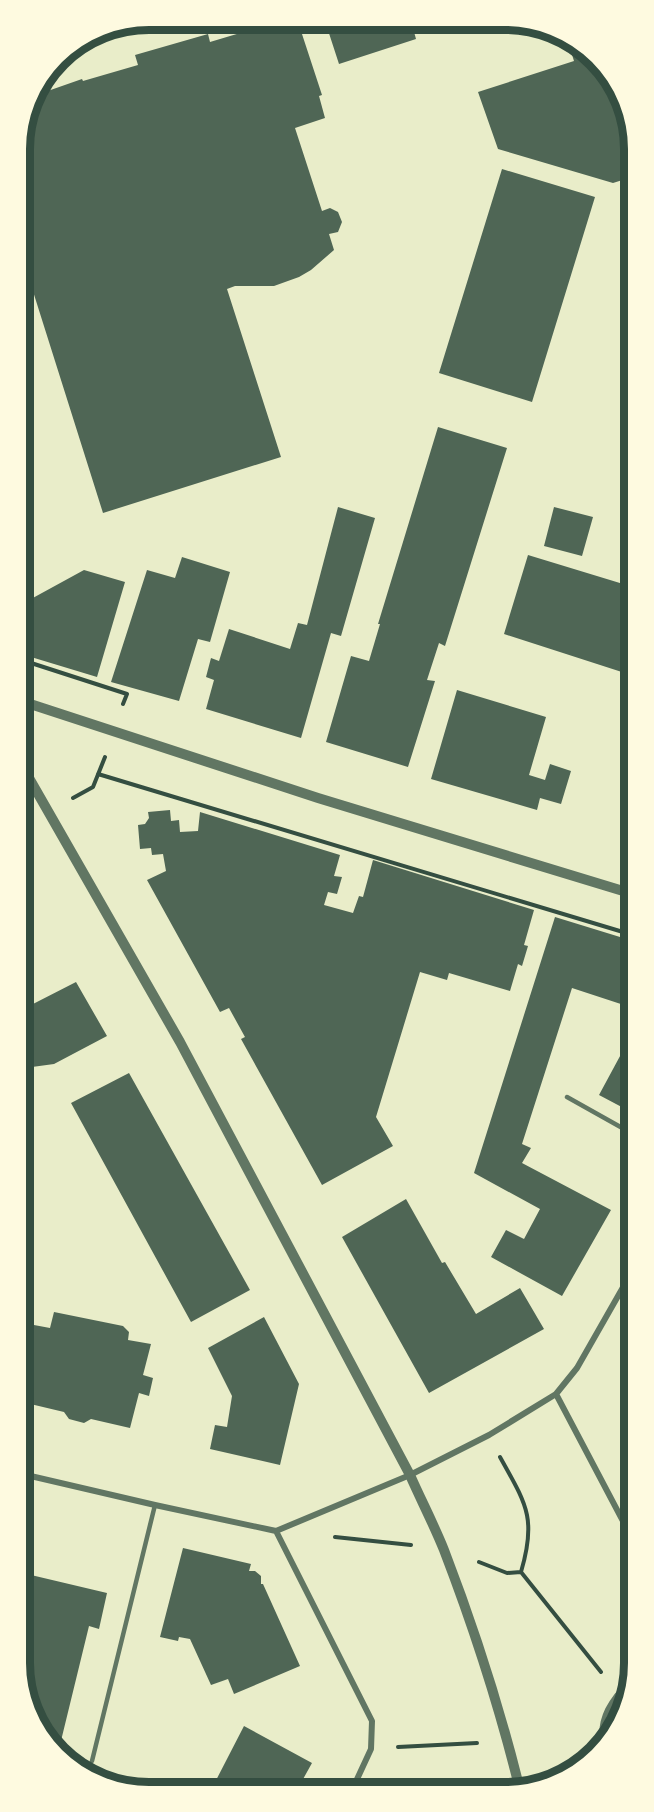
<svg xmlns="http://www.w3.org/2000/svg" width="654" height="1812" viewBox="0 0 654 1812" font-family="'Fira Sans',sans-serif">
	<rect width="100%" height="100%" fill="#e9edc9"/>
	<path fill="#4f6655" d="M 269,20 L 293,20 L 298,32 L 301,31 L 322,95 L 319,96 L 325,118 L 295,128 L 322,211 L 330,208 L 338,212 L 342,222 L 338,232 L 329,234 L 334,250 L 311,270 L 299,277 L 274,286 L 235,286 L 227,289 L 281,457 L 103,513 L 31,285 L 20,289 L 20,140 L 31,100 L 42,96 L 42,93 L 82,79 L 83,81 L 138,65 L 135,55 L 208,34 L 210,42 L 260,27 L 259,24 Z
		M 325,21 L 411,21 L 416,39 L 339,64 Z
		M 429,21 L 447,21 L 447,22 L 430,27 Z
		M 568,42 L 597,58 L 632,123 L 632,177 L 613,183 L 498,149 L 478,92 L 574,61 Z
		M 502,169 L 595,197 L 532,402 L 439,373 Z
		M 438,427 L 507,448 L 445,646 L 439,643 L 427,680 L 435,681 L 408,767 L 326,742 L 351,656 L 369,661 L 380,624 L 378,624 Z
		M 338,507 L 375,518 L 341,636 L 331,633 L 301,738 L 206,709 L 214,680 L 206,677 L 211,658 L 219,661 L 229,629 L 290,649 L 298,623 L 307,625 Z
		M 554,507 L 593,517 L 582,556 L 544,546 Z
		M 528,555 L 633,587 L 633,660 L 628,674 L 504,634 Z
		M 182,557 L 230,572 L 210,642 L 198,639 L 179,701 L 111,682 L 147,570 L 175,578 Z
		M 84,570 L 125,582 L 97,677 L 31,657 L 33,648 L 25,644 L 23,631 L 30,624 L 20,605 Z
		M 457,690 L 546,717 L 529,775 L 545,780 L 550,764 L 571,771 L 561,804 L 540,798 L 537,810 L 431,779 Z
		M 170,810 L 171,821 L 179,820 L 180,832 L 198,831 L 200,812 L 340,855 L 334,876 L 342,877 L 337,894 L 328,892 L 324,905 L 353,913 L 359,896 L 363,897 L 373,860 L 534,910 L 524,945 L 528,946 L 522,966 L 518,964 L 510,991 L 449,973 L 447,980 L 420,972 L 376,1117 L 393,1146 L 322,1185 L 241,1039 L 245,1037 L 229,1008 L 220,1012 L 147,880 L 166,871 L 163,854 L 152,855 L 151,848 L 140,849 L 138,825 L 145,824 L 149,818 L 148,812 Z
		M 555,917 L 633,941 L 633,1008 L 572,988 L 522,1144 L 531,1148 L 522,1163 L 611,1210 L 562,1296 L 491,1257 L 506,1230 L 524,1239 L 540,1209 L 474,1173 Z
		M 76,982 L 107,1036 L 54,1064 L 32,1067 L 32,1071 L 21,1073 L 21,996 L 24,1006 L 33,1004 Z
		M 633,1032 L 633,1113 L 599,1095 Z
		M 129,1073 L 250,1290 L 191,1322 L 71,1103 Z
		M 406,1199 L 442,1263 L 445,1262 L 476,1314 L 520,1288 L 544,1329 L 429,1393 L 342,1237 Z
		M 54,1312 L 123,1326 L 129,1332 L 128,1340 L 151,1344 L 143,1375 L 153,1378 L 149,1396 L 139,1393 L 130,1428 L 91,1419 L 84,1423 L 69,1419 L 64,1412 L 22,1402 L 22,1361 L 25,1362 L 34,1325 L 50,1328 Z
		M 264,1317 L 299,1384 L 280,1465 L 210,1449 L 215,1425 L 227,1427 L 232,1396 L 208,1348 Z
		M 183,1548 L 251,1564 L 249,1571 L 255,1571 L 261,1576 L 261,1584 L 263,1584 L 300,1666 L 234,1694 L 228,1679 L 211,1685 L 190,1639 L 179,1637 L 178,1641 L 160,1637 Z
		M 31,1575 L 107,1593 L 99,1629 L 89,1626 L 59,1749 L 54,1748 L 22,1689 L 22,1585 L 29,1586 Z
		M 244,1726 L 312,1763 L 297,1790 L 211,1790 Z"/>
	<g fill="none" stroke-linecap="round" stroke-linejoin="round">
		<path stroke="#344e41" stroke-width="4" d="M 21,657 L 28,662 L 127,694 L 123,704
			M 98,774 L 633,935
			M 73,798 L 93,787 L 105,757
			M 500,1457 C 526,1504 537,1518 521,1572
			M 335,1537 L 411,1545
			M 479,1562 L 507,1573 L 521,1572
			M 521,1572 L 601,1672
			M 398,1747 L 477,1743"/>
		<path stroke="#617663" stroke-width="4.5" d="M 567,1097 L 633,1134
			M 92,1761 L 155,1505"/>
		<path stroke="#617663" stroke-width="6" d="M 556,1394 L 634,1542
			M 22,1474 L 155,1505 L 276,1531
			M 276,1531 L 410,1475 L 489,1435 L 556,1394 L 577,1368 L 634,1268
			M 276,1531 L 372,1721 L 371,1749 L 352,1790
			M 604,1746 C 597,1719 613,1698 631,1680"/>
		<path stroke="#617663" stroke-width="10" d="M 21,701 L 318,798 L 633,894
			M 21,764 L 180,1042 L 410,1475 C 421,1500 434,1525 444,1550 C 474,1628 500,1709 520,1790"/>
	</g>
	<path d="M0 0H654V1812H0ZM149 30H505A119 119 0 0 1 624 149V1663A119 119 0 0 1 505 1782H149A119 119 0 0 1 30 1663V149A119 119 0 0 1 149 30Z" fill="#fefae0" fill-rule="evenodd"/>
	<path fill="none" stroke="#344e41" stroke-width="8" d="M149 30H505A119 119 0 0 1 624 149V1663A119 119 0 0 1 505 1782H149A119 119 0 0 1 30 1663V149A119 119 0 0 1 149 30Z"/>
</svg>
